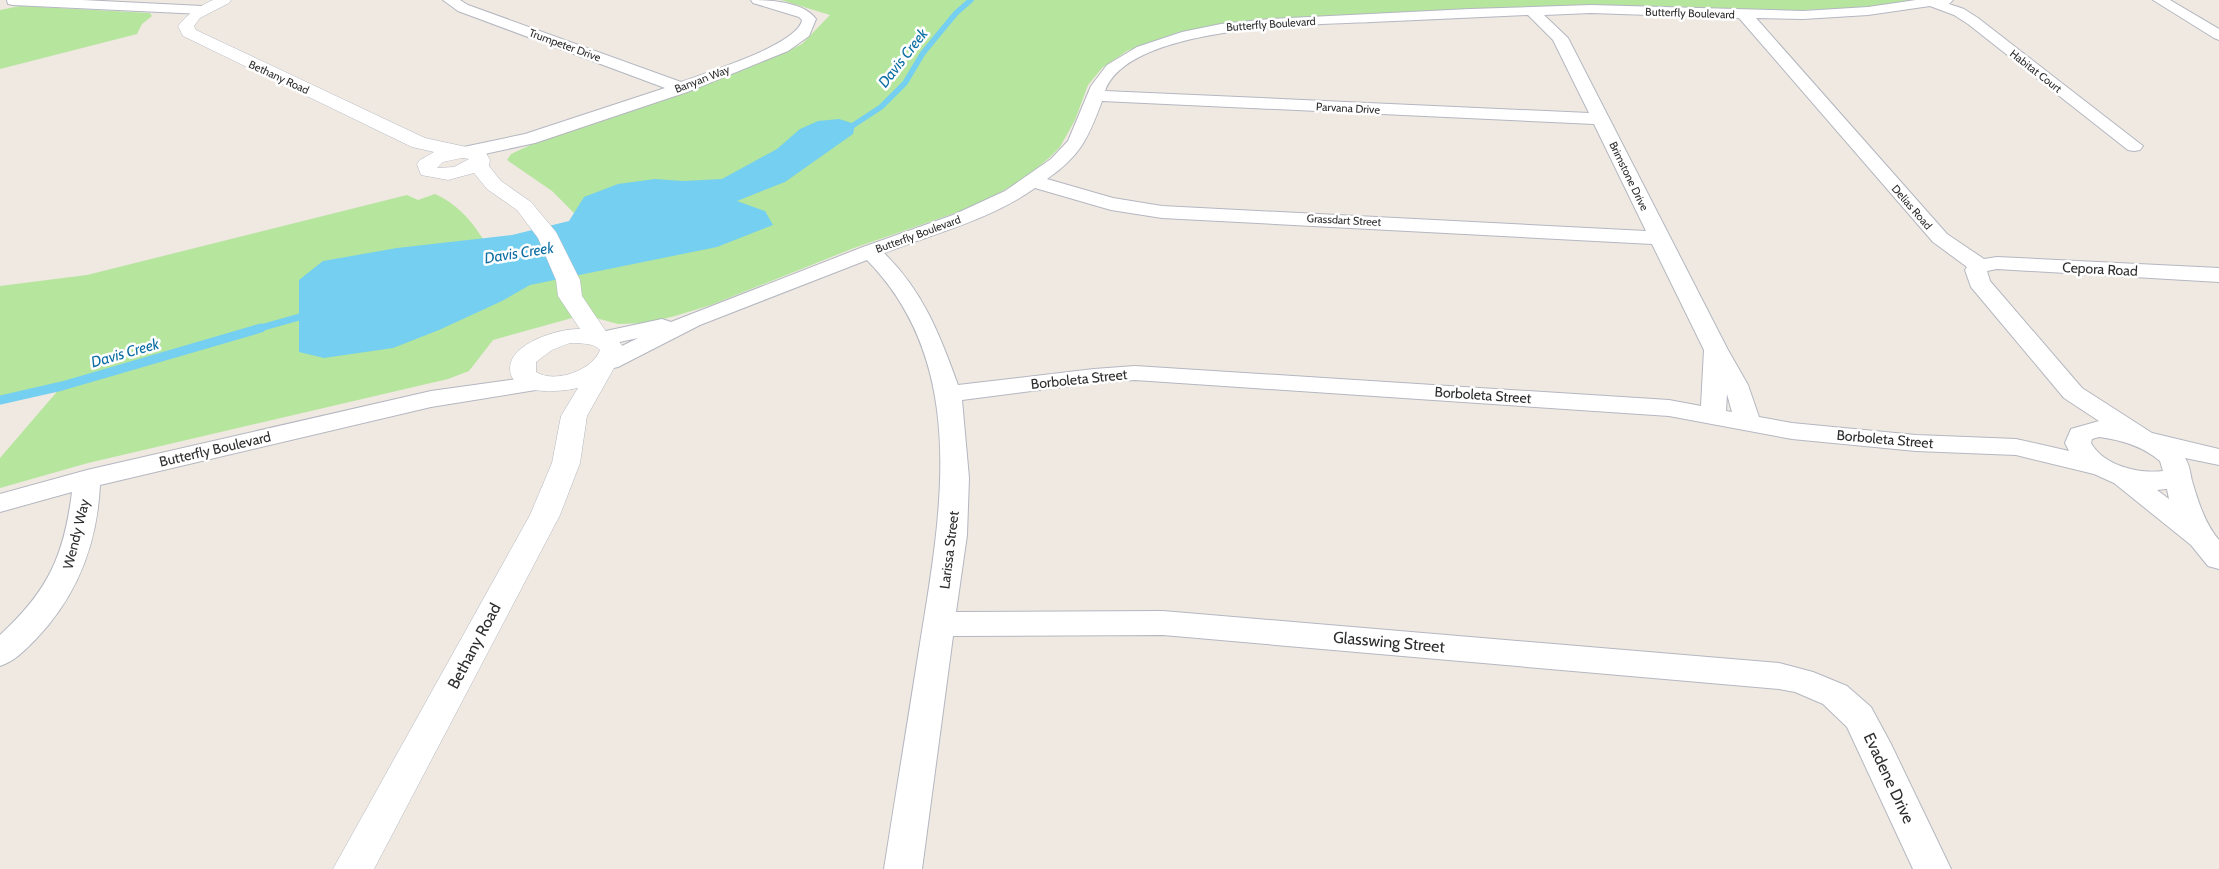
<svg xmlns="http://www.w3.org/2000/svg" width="2219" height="869" viewBox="0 0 2219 869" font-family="Cabin,sans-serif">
	<rect width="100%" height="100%" fill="#efe9e1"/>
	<path fill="#b6e59e" d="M 781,0 L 1923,0 L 1872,7 L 1784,11 L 1534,7 L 1252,20 L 1179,32 L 1127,51 L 1102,68 L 1088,85 L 1075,120 L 1060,147 L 1049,158 L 1021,181 L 984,201 L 961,211 L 854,248 L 711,305 L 675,316 L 647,323 L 618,324 L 596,318 L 590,313 L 493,340 L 469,371 L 448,379 L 88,463 L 0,488 L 0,458 L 61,387 L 0,400 L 0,286 L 87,275 L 407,195 L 418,200 L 435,194 C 468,209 483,238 500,268 L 581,220 L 552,191 L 507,160 L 511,154 L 539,141 L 666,99 L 784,53 L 802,44 L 830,15 Z
		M 20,6 L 150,13 L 152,16 L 142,24 L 137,34 L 0,69 L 0,10 Z"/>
	<path fill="#75cff0" d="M 839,119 L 855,124 L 853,134 L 785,182 L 737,201 L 765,211 L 773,225 L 717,247 L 530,285 L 502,301 L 439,330 L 393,348 L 324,358 L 299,352 L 299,280 L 323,261 L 397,248 L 512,235 L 569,221 L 584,197 L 618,184 L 655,179 L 683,181 L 722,179 L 777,149 L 800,129 L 818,121 Z"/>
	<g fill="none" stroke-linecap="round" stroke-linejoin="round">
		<path stroke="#75cff0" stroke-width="5.5" d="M 846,130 L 881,107 L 905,83 L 923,53 L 956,13 L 971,0"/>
		<path stroke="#75cff0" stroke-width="7" d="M 257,329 L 310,314"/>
		<path stroke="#75cff0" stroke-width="9" d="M 0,400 L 62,386 L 261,328"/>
		<g stroke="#b4b7c1" stroke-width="2">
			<path id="street" d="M 7,0 L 82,0 L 202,6 L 209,10 L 202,14 L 13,5 L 8,4 Z
				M 443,0 L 460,0 L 468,5 L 681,82 C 705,73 798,45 802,20 L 799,17 L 753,3 L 751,0 C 770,0 804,2 816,19 L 809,36 L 788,51 L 687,92 L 535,143 L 466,158 L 459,156 L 457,152 L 459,148 L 525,134 L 665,88 L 458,11 Z
				M 1916,0 L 1953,0 L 1949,4 L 1964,9 L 1978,18 L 2143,146 L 2140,150 L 2134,151 L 2128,150 L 1968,24 L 1954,15 L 1930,6 L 1868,15 L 1803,19 L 1756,18 L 1947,234 L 1984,259 L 1997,257 L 2219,268 L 2219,282 L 1997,269 L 1987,271 L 1990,281 L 2082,388 L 2152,433 L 2219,449 L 2219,465 L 2185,458 C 2190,466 2190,472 2192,481 C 2198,501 2205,524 2219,540 L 2219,569 L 2208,566 L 2191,545 L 2114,483 L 2094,474 L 2016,455 L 1916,451 L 1792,439 L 1669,416 L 1135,380 L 1094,383 L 962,400 L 969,478 L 967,535 L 956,612 L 1163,611 L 1779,663 L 1813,672 L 1847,686 L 1871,707 L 1891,744 L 1951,869 L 1913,869 L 1847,727 L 1823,704 L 1795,692 L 1779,689 L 1163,635 L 953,636 L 922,869 L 884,869 C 895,798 907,727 918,656 C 939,523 973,368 867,260 L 700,325 L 618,367 L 609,369 L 600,367 L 597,362 L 600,357 L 638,338 L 601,346 L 593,344 L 589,339 L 593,334 L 601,332 L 662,319 L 671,322 L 863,247 L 953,215 L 1005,191 L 1051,159 L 1068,141 L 1091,86 L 1107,65 L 1137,47 L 1182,32 L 1221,24 L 1270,19 L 1470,9 L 1591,5 L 1803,11 L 1868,7 ZM 1591,13 L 1739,18 L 1933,242 L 1967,267 L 1965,270 L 1971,287 L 2064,398 L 2099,421 L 2071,429 L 2065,443 L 2069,451 L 2016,439 L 1916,435 L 1792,423 L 1759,417 L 1748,385 L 1728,350 L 1568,38 L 1544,15 ZM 1528,15 L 1553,40 L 1589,113 L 1105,91 C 1129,25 1312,25 1372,22 C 1424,20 1476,17 1528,15 ZM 1102,101 L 1594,124 L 1646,231 L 1162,206 L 1113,198 L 1047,179 C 1080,156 1088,139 1102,101 ZM 1035,188 L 1111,210 L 1162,218 L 1652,244 L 1704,350 L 1701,406 L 1669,400 L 1135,366 L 1094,369 L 958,385 C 940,335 923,291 884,253 C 935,233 990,220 1035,188 ZM 1727,394 L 1732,412 L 1726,411 ZM 2099,437 C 2122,440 2142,446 2160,461 L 2163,471 C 2139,474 2104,466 2091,443 L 2092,439 ZM 2166,489 L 2167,489 L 2169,499 L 2157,490 Z
				M 2153,0 L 2170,0 L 2219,29 L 2219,40 L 2214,38 Z
				M 539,376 L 548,378 L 551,383 L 548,388 L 431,407 L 100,485 C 97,544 78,595 36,639 C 25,650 15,661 0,666 L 0,635 C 48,591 64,556 72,492 L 0,512 L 0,494 L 87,470 L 431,391 Z"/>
		</g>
		<g stroke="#b4b7c1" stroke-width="1">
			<path id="secondary" d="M 213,0 L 231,0 L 229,3 L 200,18 L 194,26 L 196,30 L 425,138 L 485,151 L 490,160 L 489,166 L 501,181 L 531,202 L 556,232 L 580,280 L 582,296 L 607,333 L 616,337 L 625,350 L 622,359 L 614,368 L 587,416 L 580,463 L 560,515 L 374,869 L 333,869 L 530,515 L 552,463 L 561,416 L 578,388 C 561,392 511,397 510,369 C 509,343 560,328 580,329 L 558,296 L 556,280 L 538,238 L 517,210 L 487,189 L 474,173 L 448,180 L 421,175 L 417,164 L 420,160 L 434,152 L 412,147 L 183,36 L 178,26 C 188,13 198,7 213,0 ZM 462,158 L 469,159 L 454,167 L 437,168 L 443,162 ZM 570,343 C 580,344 593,342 600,350 C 593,370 555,384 536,372 L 536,362 L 552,350 Z"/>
		</g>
		<use href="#street" fill="#fff" fill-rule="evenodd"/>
		<use href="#secondary" fill="#fff" fill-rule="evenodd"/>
	</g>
	<g text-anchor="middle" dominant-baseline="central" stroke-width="5" stroke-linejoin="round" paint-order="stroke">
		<g font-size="11" fill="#2e2e2e" stroke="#fff">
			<text transform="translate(1690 13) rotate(2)">Butterfly Boulevard</text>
			<text transform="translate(1271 24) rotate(-4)">Butterfly Boulevard</text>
			<text transform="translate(565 45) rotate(20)">Trumpeter Drive</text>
			<text transform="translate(2036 71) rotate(38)">Habitat Court</text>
			<text transform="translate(279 77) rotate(25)">Bethany Road</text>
			<text transform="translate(702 79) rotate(-21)">Banyan Way</text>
			<text transform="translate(1348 108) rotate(3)">Parvana Drive</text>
			<text transform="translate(1629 176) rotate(64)">Brimstone Drive</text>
			<text transform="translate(1912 207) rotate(49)">Delias Road</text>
			<text transform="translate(1344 220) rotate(3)">Grassdart Street</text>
			<text transform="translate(918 234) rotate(-20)">Butterfly Boulevard</text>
		</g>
		<g font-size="14" fill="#2e2e2e" stroke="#fff">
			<text transform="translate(2100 269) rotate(3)">Cepora Road</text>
			<text transform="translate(1079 379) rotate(-6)">Borboleta Street</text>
			<text transform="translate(1483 395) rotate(4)">Borboleta Street</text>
			<text transform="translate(1885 439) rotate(5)">Borboleta Street</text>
			<text transform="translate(215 449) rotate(-13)">Butterfly Boulevard</text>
			<text transform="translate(76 534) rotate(-76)">Wendy Way</text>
			<text transform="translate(949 550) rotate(-83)">Larissa Street</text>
		</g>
		<g font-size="15" font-style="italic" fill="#0d6fa3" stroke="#fff">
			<text transform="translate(903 58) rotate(-52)">Davis Creek</text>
			<text transform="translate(519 253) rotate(-9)">Davis Creek</text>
			<text transform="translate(125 353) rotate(-16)">Davis Creek</text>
		</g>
		<g font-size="16" fill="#2e2e2e" stroke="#fff">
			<text transform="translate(1389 642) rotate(5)">Glasswing Street</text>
			<text transform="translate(474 646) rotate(-62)">Bethany Road</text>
			<text transform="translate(1889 778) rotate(65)">Evadene Drive</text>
		</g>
	</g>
</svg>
